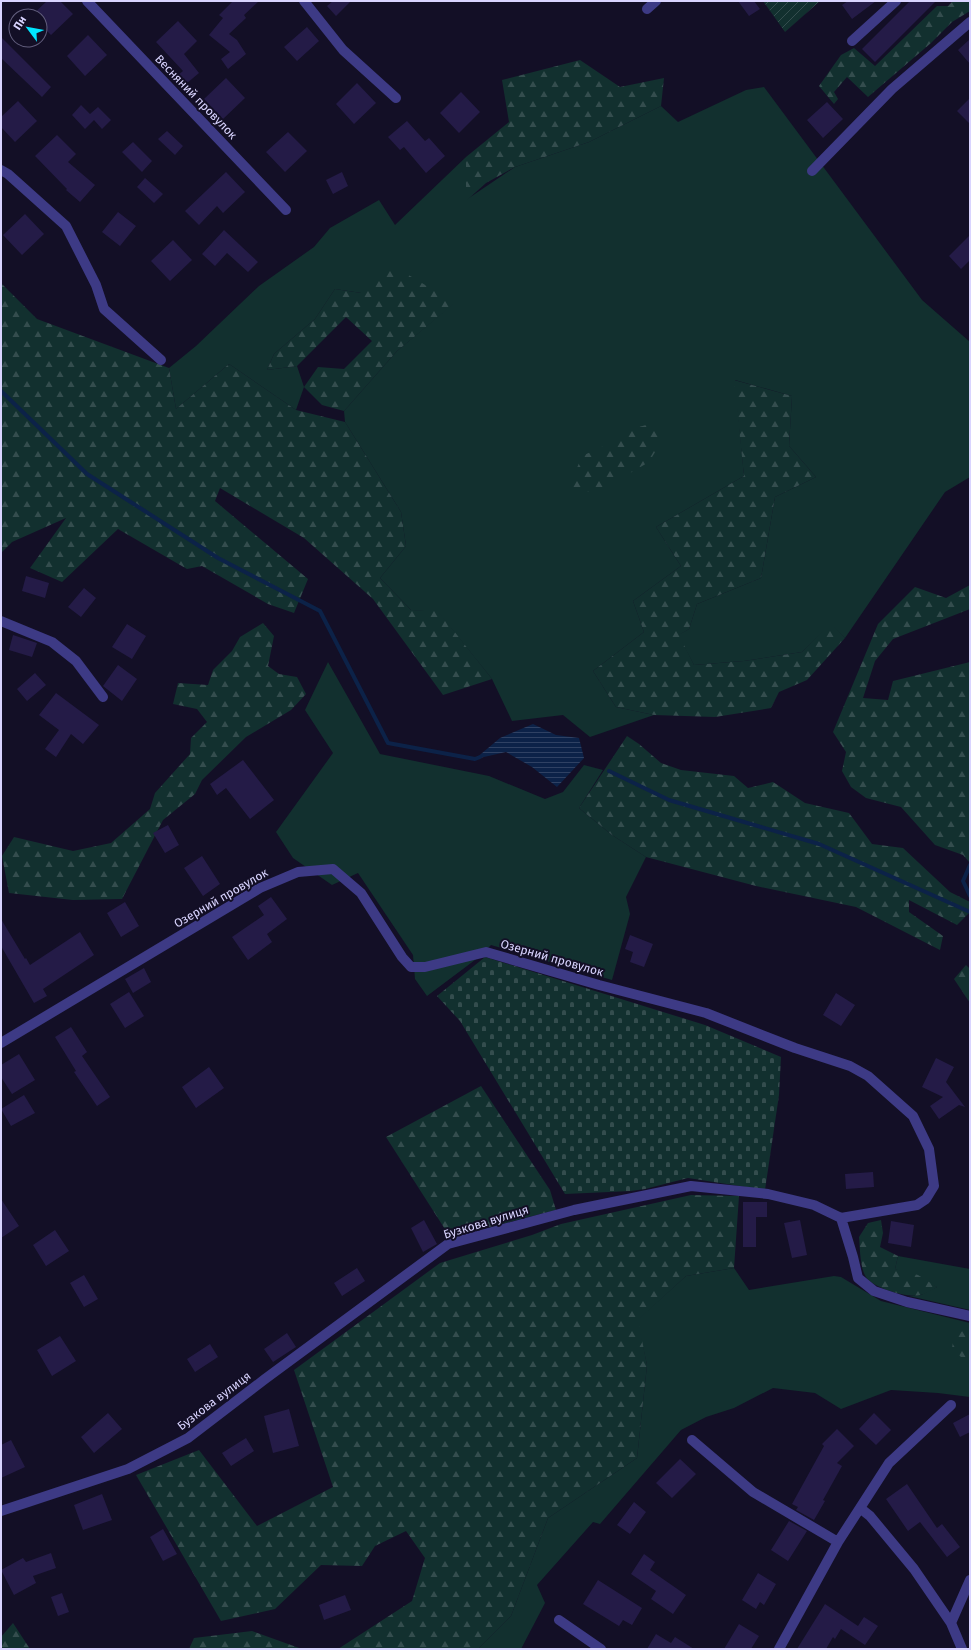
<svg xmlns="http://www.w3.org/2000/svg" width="971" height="1650" viewBox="0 0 971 1650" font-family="'Fira Sans',sans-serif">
	<defs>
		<pattern id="forest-firs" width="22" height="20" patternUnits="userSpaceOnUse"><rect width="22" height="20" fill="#12302f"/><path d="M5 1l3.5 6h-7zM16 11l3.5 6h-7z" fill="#344d4e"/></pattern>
		<pattern id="cemetery-stones" width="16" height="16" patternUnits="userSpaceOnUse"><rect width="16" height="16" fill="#12302f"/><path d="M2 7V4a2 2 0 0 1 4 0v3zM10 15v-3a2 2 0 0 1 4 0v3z" fill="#344d4e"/></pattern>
		<pattern id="garden-furrows" width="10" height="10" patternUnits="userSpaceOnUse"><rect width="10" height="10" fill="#12302f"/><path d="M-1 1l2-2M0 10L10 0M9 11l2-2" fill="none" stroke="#344d4e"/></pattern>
		<pattern id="water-rules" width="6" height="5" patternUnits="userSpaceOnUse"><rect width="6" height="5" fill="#0c2248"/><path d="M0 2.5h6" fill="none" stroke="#2f4163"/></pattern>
	</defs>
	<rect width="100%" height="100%" fill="#130f26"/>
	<path fill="#12302f" d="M 764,87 L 922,300 L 970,342 L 970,477 L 945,492 L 845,638 L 831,624 L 802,652 L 744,661 L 694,665 L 678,635 L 689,629 L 697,604 L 761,578 L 775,497 L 816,477 L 789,446 L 792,396 L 735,380 L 744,476 L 656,527 L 681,566 L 633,601 L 644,632 L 593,671 L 616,707 L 654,715 L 590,737 L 563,715 L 512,721 L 492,679 L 438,612 L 411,610 L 380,578 L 406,546 L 401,512 L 345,422 L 344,411 L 397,351 L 454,303 L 361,293 L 335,289 L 315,319 L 274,354 L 267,370 L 297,366 L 304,387 L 296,410 L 229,364 L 176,409 L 169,368 L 196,346 L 259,286 L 314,247 L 330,228 L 379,200 L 395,225 L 466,157 L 466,200 L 515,167 L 589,142 L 661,106 L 678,122 L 746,90 Z
		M 328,662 L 380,754 L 489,776 L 545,799 L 563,792 L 584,765 L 603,770 L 579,808 L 612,835 L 646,857 L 626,897 L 630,914 L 612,980 L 491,945 L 479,957 L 427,996 L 415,979 L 413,955 L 358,873 L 332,885 L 293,858 L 276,832 L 333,753 L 305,710 Z
		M 898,1256 L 970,1269 L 970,1310 L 909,1296 L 921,1295 L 937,1287 L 895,1269 Z
		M 734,1268 L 749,1290 L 834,1276 L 841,1277 L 881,1301 L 970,1323 L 970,1397 L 938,1393 L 891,1390 L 841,1409 L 815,1393 L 773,1388 L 734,1408 L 706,1417 L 681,1430 L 600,1524 L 593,1522 L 537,1585 L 545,1603 L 521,1649 L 478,1649 L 511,1616 L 548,1518 L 637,1458 L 647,1365 L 637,1320 L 686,1276 Z"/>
	<path fill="url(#forest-firs)" d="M 953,1 L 970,1 L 970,11 L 952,22 L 931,43 L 868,97 L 847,77 L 834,92 L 838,99 L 834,104 L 819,86 L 841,55 L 854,48 L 875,66 L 937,6 L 948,6 Z
		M 580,60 L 620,87 L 664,78 L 661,106 L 589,142 L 515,167 L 486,183 L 466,201 L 466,157 L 509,122 L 502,80 Z
		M 392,265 L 455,303 L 397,351 L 344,411 L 322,405 L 304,387 L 318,367 L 344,369 L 372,341 L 346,317 L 297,366 L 267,370 L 274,354 L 315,319 L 335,289 L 361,293 Z
		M 1,283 L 37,319 L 169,368 L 176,409 L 229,364 L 296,410 L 345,422 L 401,512 L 406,546 L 380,578 L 411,610 L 438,611 L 492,679 L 443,695 L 373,599 L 304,538 L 220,488 L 215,501 L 308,579 L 294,613 L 268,604 L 202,566 L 187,569 L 118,529 L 62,582 L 30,568 L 66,518 L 12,542 L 1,553 Z
		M 734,380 L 792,396 L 789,446 L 816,477 L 775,497 L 761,578 L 697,604 L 689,629 L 679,635 L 694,665 L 744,661 L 802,652 L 831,623 L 845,638 L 807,680 L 779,692 L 771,708 L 715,717 L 654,715 L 616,707 L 593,671 L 644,632 L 633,601 L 681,566 L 656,527 L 744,476 Z
		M 650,424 L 668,431 L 649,462 L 625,476 L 602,495 L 569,487 L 582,456 L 608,444 L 631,429 Z
		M 970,585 L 970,609 L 893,639 L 875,661 L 863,698 L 888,700 L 893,681 L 970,662 L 970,863 L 963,855 L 935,845 L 901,807 L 866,798 L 851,787 L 842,771 L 846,752 L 833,732 L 878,624 L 915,587 L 946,598 Z
		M 263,623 L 274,636 L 268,666 L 279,674 L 297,677 L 306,694 L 291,710 L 246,737 L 202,780 L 195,794 L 163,820 L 122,899 L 73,900 L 9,893 L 2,856 L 14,837 L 73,851 L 111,843 L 150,809 L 155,793 L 190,754 L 191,738 L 207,722 L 197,709 L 173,704 L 178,683 L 208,685 L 213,670 L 232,651 L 240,637 Z
		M 627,736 L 639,744 L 661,763 L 681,770 L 734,776 L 748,788 L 773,782 L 805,803 L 849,813 L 872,844 L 903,848 L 950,892 L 970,902 L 970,912 L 957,925 L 909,900 L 909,912 L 943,936 L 940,950 L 856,907 L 756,886 L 646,857 L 612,835 L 579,808 Z
		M 966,965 L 970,969 L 970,1003 L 954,979 Z
		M 481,1086 L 550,1190 L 556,1210 L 450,1237 L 386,1137 Z
		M 691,1195 L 739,1196 L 734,1268 L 686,1276 L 638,1320 L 647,1365 L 637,1458 L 548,1518 L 511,1616 L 478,1649 L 338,1649 L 412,1601 L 425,1558 L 406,1531 L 375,1546 L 362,1566 L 321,1565 L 275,1609 L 221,1621 L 136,1475 L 199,1450 L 257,1526 L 333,1487 L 294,1370 L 440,1263 L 532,1235 L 561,1224 Z
		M 881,1220 L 883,1233 L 880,1247 L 898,1256 L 895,1269 L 918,1275 L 937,1287 C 932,1290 926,1294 920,1295 C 907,1298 873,1288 866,1277 C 860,1268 860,1248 859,1237 L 868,1223 Z
		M 964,1330 L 970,1331 L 970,1360 L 962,1358 L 952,1348 L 954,1336 Z
		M 13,1623 L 30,1649 L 1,1649 L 1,1637 Z
		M 252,1631 L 302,1649 L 189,1649 L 194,1638 Z"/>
	<path fill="url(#cemetery-stones)" d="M 485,957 L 705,1025 L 781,1057 L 779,1095 L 765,1190 L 688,1178 L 645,1189 L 631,1191 L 565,1194 L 460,1021 L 437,996 Z"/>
	<path fill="url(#garden-furrows)" d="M 763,1 L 820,1 L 785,32 Z"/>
	<path fill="url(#water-rules)" d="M 533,724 L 556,735 L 579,738 L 584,758 L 557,787 L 532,767 L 506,752 L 475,759 L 500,738 Z"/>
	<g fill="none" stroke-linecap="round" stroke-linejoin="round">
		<path stroke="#0c2248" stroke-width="4" d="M 1,391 L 87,474 L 218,558 L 320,611 L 388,743 L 475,759 L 480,757
			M 609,771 L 669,800 L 819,844 L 970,912
			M 970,865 L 963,881 L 970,896"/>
	</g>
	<path fill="#241b47" d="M 47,1 L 60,1 L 73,14 L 51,35 L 40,24 L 40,16 L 31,16 Z
		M 233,1 L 259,1 L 244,15 L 246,18 L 229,34 L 237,40 L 246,54 L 228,69 L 221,59 L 230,52 L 209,35 L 223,18 L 219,15 Z
		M 333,1 L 351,1 L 336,16 L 327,6 Z
		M 738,1 L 754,1 L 760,9 L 749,16 Z
		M 848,1 L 876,1 L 852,19 L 842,5 Z
		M 910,1 L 936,1 L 875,62 L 862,49 Z
		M 178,21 L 197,41 L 184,54 L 199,73 L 180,89 L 172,80 L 183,71 L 156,42 Z
		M 307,27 L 319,41 L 297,61 L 284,47 Z
		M 88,35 L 107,55 L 85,76 L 67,56 Z
		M 1,37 L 51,87 L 42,97 L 1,58 Z
		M 970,39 L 970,64 L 958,50 Z
		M 226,78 L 245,98 L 223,119 L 204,99 Z
		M 357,83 L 376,103 L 354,124 L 336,104 Z
		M 461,92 L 480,112 L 459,133 L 440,113 Z
		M 970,98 L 970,124 L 957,111 Z
		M 18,101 L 37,121 L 15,142 L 1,127 L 1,117 Z
		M 827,102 L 843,119 L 823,138 L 807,120 Z
		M 81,105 L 90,114 L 98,107 L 111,120 L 102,129 L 94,120 L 85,129 L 72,115 Z
		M 407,121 L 425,141 L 429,138 L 445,156 L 426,173 L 404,147 L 400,150 L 388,137 Z
		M 167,131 L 183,146 L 175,155 L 158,139 Z
		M 288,132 L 307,151 L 285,172 L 266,152 Z
		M 57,135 L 76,154 L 68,162 L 95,185 L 80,202 L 66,190 L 67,189 L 35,156 Z
		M 133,142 L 152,161 L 142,172 L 122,152 Z
		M 226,172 L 245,192 L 223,213 L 217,206 L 199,225 L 185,211 Z
		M 342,172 L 348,186 L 333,194 L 326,180 Z
		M 145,178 L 163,194 L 154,203 L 137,187 Z
		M 118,212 L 136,226 L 120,246 L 102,232 Z
		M 25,214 L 44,234 L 22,255 L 3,235 Z
		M 224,230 L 258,262 L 248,272 L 227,253 L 215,266 L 202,254 Z
		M 970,235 L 970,260 L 961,269 L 949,256 Z
		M 173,240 L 192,260 L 170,281 L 151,261 Z
		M 26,576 L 49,583 L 45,598 L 22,591 Z
		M 84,588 L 96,598 L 81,617 L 68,607 Z
		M 127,624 L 146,636 L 132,659 L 112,647 Z
		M 13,635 L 37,643 L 32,657 L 9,650 Z
		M 118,665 L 137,679 L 122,701 L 103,686 Z
		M 35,673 L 46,685 L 27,701 L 17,689 Z
		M 56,693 L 99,725 L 83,744 L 71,734 L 56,757 L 45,749 L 59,730 L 39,715 Z
		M 243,760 L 274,800 L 250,819 L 226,788 L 217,795 L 210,784 Z
		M 168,825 L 179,845 L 165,853 L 153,833 Z
		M 202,856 L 220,884 L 203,896 L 184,868 Z
		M 271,897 L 287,919 L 267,934 L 272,942 L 248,960 L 232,937 L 264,915 L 258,906 Z
		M 125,902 L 139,926 L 121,937 L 107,913 Z
		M 1,919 L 25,959 L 26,958 L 30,965 L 80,932 L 94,955 L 43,989 L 47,996 L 34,1003 L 1,946 Z
		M 630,935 L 653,944 L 644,967 L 630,962 L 633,952 L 625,949 Z
		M 144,968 L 151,982 L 133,993 L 125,979 Z
		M 129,992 L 144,1016 L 125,1028 L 110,1004 Z
		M 836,993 L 855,1005 L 841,1026 L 823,1015 Z
		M 71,1027 L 87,1052 L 82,1056 L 110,1097 L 97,1106 L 74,1072 L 76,1071 L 55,1037 Z
		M 19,1054 L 35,1080 L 12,1094 L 1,1077 L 1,1065 Z
		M 936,1058 L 954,1067 L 946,1082 L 965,1107 L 959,1105 L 939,1119 L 930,1106 L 943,1097 L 922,1087 Z
		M 209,1067 L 224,1088 L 196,1108 L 182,1087 Z
		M 24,1095 L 35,1113 L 11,1126 L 1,1109 Z
		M 873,1172 L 874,1187 L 846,1189 L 845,1174 Z
		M 1,1199 L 19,1226 L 1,1238 Z
		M 743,1202 L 767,1202 L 767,1217 L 756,1217 L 756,1247 L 743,1247 Z
		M 424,1220 L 437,1244 L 423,1252 L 411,1228 Z
		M 800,1220 L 807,1255 L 792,1258 L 784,1223 Z
		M 891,1221 L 914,1225 L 911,1247 L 888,1243 Z
		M 55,1230 L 69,1251 L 46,1266 L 33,1245 Z
		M 357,1268 L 365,1281 L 342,1296 L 334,1283 Z
		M 84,1275 L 98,1299 L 84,1307 L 70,1283 Z
		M 287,1333 L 296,1347 L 273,1362 L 264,1349 Z
		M 60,1336 L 76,1361 L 52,1376 L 37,1350 Z
		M 210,1344 L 218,1357 L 195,1372 L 187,1359 Z
		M 289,1409 L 299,1446 L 273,1453 L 264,1416 Z
		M 108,1413 L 122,1429 L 94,1453 L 81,1437 Z
		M 874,1413 L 891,1430 L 876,1445 L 859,1429 Z
		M 970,1414 L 970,1432 L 960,1437 L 953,1423 Z
		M 837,1429 L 854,1446 L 837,1463 L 842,1466 L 823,1500 L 825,1501 L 814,1520 L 796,1510 L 798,1507 L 792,1504 L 824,1446 L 822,1444 Z
		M 246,1438 L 254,1451 L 231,1466 L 222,1453 Z
		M 11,1440 L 25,1467 L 1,1478 L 1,1445 Z
		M 680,1459 L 696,1474 L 672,1498 L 656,1483 Z
		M 907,1484 L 937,1528 L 942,1524 L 960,1547 L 947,1557 L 920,1522 L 908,1531 L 886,1499 Z
		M 102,1494 L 112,1520 L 83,1530 L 74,1505 Z
		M 634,1502 L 646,1512 L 630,1534 L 617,1525 Z
		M 789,1521 L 807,1531 L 788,1561 L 771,1550 Z
		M 163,1529 L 177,1554 L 163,1561 L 150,1537 Z
		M 51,1553 L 56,1568 L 33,1576 L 36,1583 L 14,1595 L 1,1570 L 23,1558 L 26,1562 Z
		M 644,1554 L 655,1562 L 650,1570 L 686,1595 L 673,1614 L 651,1599 L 656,1591 L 631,1574 Z
		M 758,1573 L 776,1584 L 764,1605 L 760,1602 L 756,1609 L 742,1600 Z
		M 598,1580 L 642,1608 L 632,1625 L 623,1620 L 619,1626 L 583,1604 Z
		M 62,1593 L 69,1612 L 58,1616 L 51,1597 Z
		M 345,1595 L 351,1610 L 324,1620 L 319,1605 Z
		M 825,1604 L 858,1626 L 864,1617 L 878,1626 L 865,1645 L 841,1629 L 835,1639 L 833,1637 L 826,1649 L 797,1649 Z
		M 739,1624 L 759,1636 L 751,1649 L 724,1649 Z
		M 656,1634 L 671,1643 L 675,1637 L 694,1649 L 647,1649 Z"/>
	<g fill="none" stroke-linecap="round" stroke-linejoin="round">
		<path stroke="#3d3a85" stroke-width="10" d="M 87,1 L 286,210
			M 304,1 L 343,50 L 396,98
			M 647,9 L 656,1
			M 852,41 L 896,1
			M 1,170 L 8,174 L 66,226 L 96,285 L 104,309 L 161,360
			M 812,171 L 892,89 L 970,22
			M 1,621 L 52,642 L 76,661 L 103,697
			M 1,1043 L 260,888 L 298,872 L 333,869 L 361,893 L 402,957 L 411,967 L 425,967 L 486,952 L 599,985 L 706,1013 L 795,1048 L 850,1066 L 868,1076 L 913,1116 L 929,1149 L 934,1186 L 926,1199 L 917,1205 L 841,1218
			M 692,1440 L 753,1492 L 838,1542
			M 860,1508 L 889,1463 L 951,1405
			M 1,1511 L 128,1469 L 188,1438 L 265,1379 L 448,1244 L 574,1210 L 691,1186 L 768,1194 L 814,1205 L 841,1218 L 853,1257 L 858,1278 L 874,1291 L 907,1302 L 970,1316
			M 559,1620 L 601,1649
			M 779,1649 L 838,1542 L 860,1508 L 870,1516 L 914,1569 L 951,1623
			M 962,1649 L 951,1623 L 970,1580"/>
	</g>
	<g text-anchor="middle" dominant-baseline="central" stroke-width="4" stroke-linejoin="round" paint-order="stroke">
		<g font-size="12" fill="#d9d4ff" stroke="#130f26">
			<text transform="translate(196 97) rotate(46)">Весняний провулок</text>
			<text transform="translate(221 898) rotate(-30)">Озерний провулок</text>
			<text transform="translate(552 958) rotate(16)">Озерний провулок</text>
			<text transform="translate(486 1222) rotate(-17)">Бузкова вулиця</text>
			<text transform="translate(214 1401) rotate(-37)">Бузкова вулиця</text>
		</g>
	</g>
	<rect width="971" height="1650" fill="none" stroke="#d9d4ff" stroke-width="4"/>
	<g transform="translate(28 28) rotate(302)"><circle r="19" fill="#130f26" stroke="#625e7d"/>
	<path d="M0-3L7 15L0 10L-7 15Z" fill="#00e5ff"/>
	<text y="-6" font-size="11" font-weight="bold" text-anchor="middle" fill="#d9d4ff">Пн</text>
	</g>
</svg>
